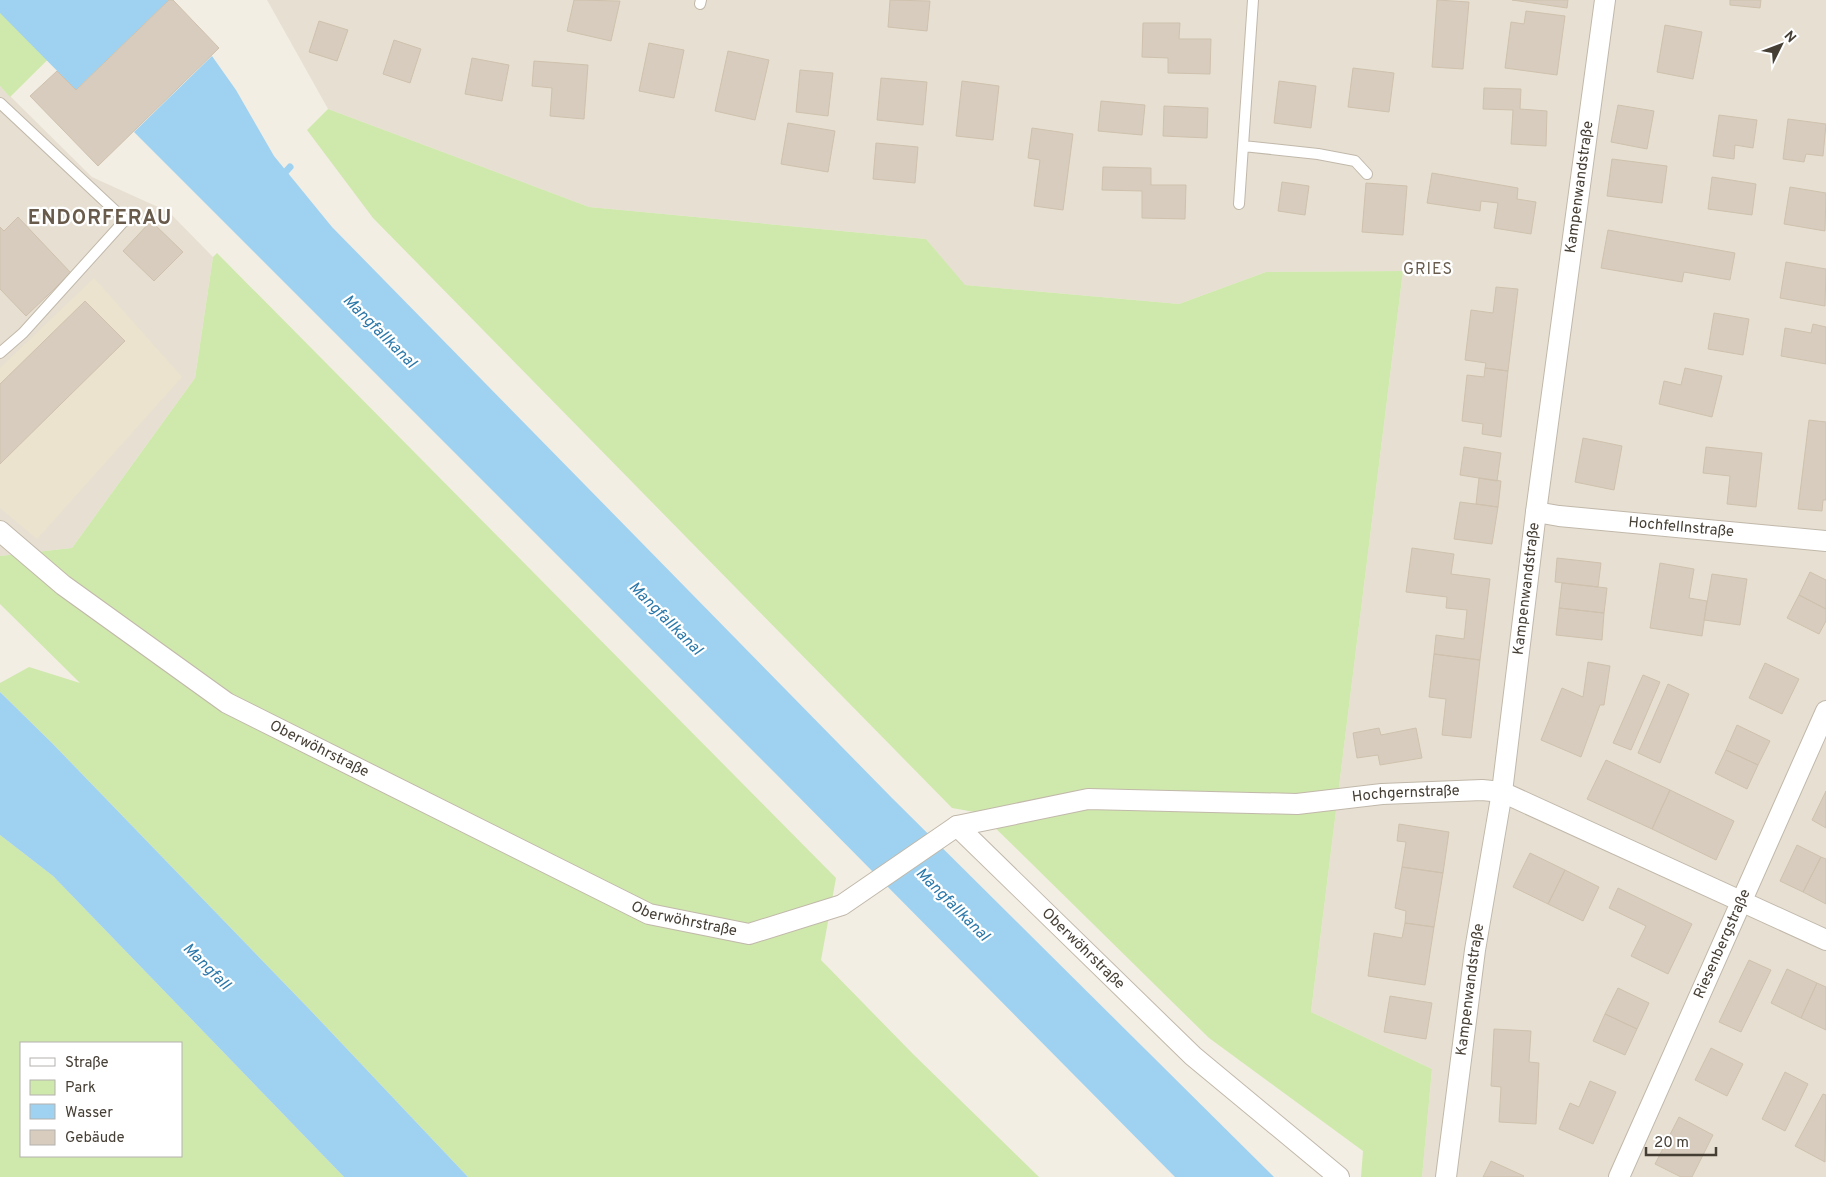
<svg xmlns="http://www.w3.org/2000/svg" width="1826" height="1177" viewBox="0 0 1826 1177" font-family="Overpass,sans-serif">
	<rect width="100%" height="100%" fill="#f3eee4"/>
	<path fill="#e7e0d2" d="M 267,0 L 1826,0 L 1826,1177 L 1422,1177 L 1432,1069 L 1311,1012 L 1403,271 L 1266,272 L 1179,304 L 964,285 L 926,239 L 589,207 L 328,109 Z
		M 0,86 L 92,177 L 169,212 L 213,257 L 195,378 L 72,548 L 0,556 Z"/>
	<path fill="#ece3ce" d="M 94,278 L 182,377 L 37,539 L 0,508 L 0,368 Z"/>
	<path fill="#cfe8ac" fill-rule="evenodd" d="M 0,0 L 108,0 L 10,97 L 0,86 Z
		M 328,109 L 589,207 L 926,239 L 965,285 L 1179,304 L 1266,272 L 1403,271 L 1311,1012 L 1432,1069 L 1422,1177 L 1361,1177 L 1363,1151 L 1209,1038 L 980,813 L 952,808 L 373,218 L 307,130 Z
		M 217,253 L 836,878 L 821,960 L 913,1054 L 1039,1177 L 468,1177 L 313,1013 L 53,744 L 0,692 L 0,683 L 29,667 L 80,683 L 0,604 L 0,556 L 72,548 L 195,378 L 213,257 Z
		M 0,835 L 53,876 L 344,1177 L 0,1177 ZM 21,1043 L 181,1043 L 181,1156 L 21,1156 Z"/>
	<path fill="#9fd2f1" d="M 0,0 L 169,0 L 76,90 L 0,13 Z
		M 212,56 L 236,90 L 274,156 L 332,227 L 892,798 L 1274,1177 L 1175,1177 L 781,779 L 134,132 Z
		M 0,692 L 53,744 L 313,1013 L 468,1177 L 344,1177 L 53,876 L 0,835 Z"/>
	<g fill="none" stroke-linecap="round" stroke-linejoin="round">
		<path stroke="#9fd2f1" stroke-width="7" d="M 280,178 L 290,167"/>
	</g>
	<path fill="#d7ccbd" stroke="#cfc1ad" d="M 169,0 L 173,0 L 219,48 L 98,166 L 30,96 L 57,71 L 76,90 Z
		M 574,0 L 620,1 L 611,41 L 567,31 Z
		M 890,0 L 930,1 L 927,31 L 888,27 Z
		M 1437,0 L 1469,2 L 1463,69 L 1432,67 Z
		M 1512,0 L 1568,0 L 1567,8 Z
		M 1730,0 L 1761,0 L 1760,8 L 1730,5 Z
		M 1526,11 L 1565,16 L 1557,75 L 1505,68 L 1511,22 L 1524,24 Z
		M 319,21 L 348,30 L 337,61 L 309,52 Z
		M 1143,23 L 1180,23 L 1179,39 L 1211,39 L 1210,74 L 1168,73 L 1168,58 L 1142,57 Z
		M 1665,25 L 1702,32 L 1693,79 L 1657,72 Z
		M 394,40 L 421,49 L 410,83 L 383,74 Z
		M 649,43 L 684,50 L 674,98 L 639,91 Z
		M 728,51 L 769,60 L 755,120 L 715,111 Z
		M 472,58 L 509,65 L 502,101 L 465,94 Z
		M 534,61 L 588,65 L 584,119 L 550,116 L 552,88 L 532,86 Z
		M 1353,68 L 1394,73 L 1389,112 L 1348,107 Z
		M 800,70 L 833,73 L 828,116 L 796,112 Z
		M 881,78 L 927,82 L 923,125 L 877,120 Z
		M 962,81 L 999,86 L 993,140 L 956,136 Z
		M 1279,81 L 1316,86 L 1311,128 L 1274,123 Z
		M 1484,88 L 1521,89 L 1520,109 L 1547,111 L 1546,146 L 1511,144 L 1513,110 L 1483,109 Z
		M 1101,101 L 1145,105 L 1142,135 L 1098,131 Z
		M 1618,105 L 1654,111 L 1647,149 L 1611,142 Z
		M 1164,106 L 1208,108 L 1207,138 L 1163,136 Z
		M 1719,115 L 1757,120 L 1753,148 L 1735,145 L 1734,159 L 1713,156 Z
		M 1788,119 L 1826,124 L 1823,156 L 1806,154 L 1804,162 L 1783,159 Z
		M 788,123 L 835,131 L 828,172 L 781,164 Z
		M 1032,128 L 1073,134 L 1063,210 L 1034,206 L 1040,160 L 1028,158 Z
		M 876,143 L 918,147 L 915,183 L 873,179 Z
		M 1612,159 L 1667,166 L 1662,203 L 1607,196 Z
		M 1103,167 L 1151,168 L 1151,185 L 1186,185 L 1185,219 L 1142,218 L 1142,191 L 1102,190 Z
		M 1432,173 L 1518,188 L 1517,199 L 1536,202 L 1531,234 L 1494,228 L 1498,203 L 1481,201 L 1480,211 L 1427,203 Z
		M 1712,177 L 1756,184 L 1752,215 L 1708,209 Z
		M 1282,182 L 1309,186 L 1305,215 L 1278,211 Z
		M 1366,183 L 1407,186 L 1403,235 L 1362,232 Z
		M 1790,187 L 1826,193 L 1825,231 L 1784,224 Z
		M 18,217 L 71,273 L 26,316 L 0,289 L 0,227 L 4,231 Z
		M 151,221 L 183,252 L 154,281 L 123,251 Z
		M 1608,230 L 1735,253 L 1730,280 L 1684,272 L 1682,282 L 1601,268 Z
		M 1786,262 L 1826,269 L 1825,306 L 1780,298 Z
		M 1496,287 L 1518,289 L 1508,371 L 1485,368 L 1486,363 L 1465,360 L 1471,310 L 1493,313 Z
		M 85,301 L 125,341 L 0,464 L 0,384 Z
		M 1714,313 L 1749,319 L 1743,355 L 1708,349 Z
		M 1813,324 L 1826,327 L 1826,364 L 1781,356 L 1785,328 L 1811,333 Z
		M 1485,368 L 1508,371 L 1501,437 L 1482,434 L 1483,424 L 1462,421 L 1467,375 L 1484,377 Z
		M 1685,368 L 1722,376 L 1712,417 L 1659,404 L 1664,381 L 1681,385 Z
		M 1809,420 L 1826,422 L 1826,500 L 1823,500 L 1822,511 L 1798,509 Z
		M 1583,438 L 1622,446 L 1614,490 L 1575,482 Z
		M 1464,447 L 1501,453 L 1497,481 L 1460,475 Z
		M 1706,447 L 1762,453 L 1756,507 L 1727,504 L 1730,476 L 1703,473 Z
		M 1479,478 L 1501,481 L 1498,507 L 1476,504 Z
		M 1460,502 L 1498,507 L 1492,544 L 1454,539 Z
		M 1412,548 L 1454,554 L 1451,574 L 1490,579 L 1480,660 L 1434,654 L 1436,635 L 1464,639 L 1467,610 L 1446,608 L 1447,597 L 1406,592 Z
		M 1557,558 L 1601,563 L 1598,587 L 1555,582 Z
		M 1660,563 L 1694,569 L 1689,598 L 1707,601 L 1702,636 L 1650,628 Z
		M 1810,572 L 1826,580 L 1826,609 L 1799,595 Z
		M 1712,574 L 1747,579 L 1740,625 L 1704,620 Z
		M 1562,583 L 1607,588 L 1604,613 L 1559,608 Z
		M 1799,595 L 1826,609 L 1826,621 L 1819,634 L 1787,618 Z
		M 1559,608 L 1604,613 L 1602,640 L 1556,635 Z
		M 1434,654 L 1480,660 L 1471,738 L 1442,735 L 1446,699 L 1429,697 Z
		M 1588,662 L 1610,666 L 1604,705 L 1600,705 L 1581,757 L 1541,740 L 1562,688 L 1583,697 Z
		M 1765,663 L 1799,679 L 1782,714 L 1749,698 Z
		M 1643,675 L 1660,682 L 1631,750 L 1613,743 Z
		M 1668,684 L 1689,694 L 1660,763 L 1638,753 Z
		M 1737,725 L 1770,741 L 1758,765 L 1726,750 Z
		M 1379,728 L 1381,735 L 1416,728 L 1422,758 L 1380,765 L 1378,755 L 1357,758 L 1353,733 Z
		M 1726,750 L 1758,765 L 1747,789 L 1715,773 Z
		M 1606,760 L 1670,790 L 1652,829 L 1587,799 Z
		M 1670,790 L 1734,821 L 1716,860 L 1652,829 Z
		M 1826,791 L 1826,828 L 1812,820 Z
		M 1399,824 L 1449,832 L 1443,873 L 1402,867 L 1406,842 L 1397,841 Z
		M 1797,845 L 1821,857 L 1803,892 L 1780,881 Z
		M 1530,853 L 1565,870 L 1548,904 L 1513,887 Z
		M 1821,857 L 1826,859 L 1826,904 L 1803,892 Z
		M 1402,867 L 1443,873 L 1434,927 L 1405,923 L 1406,911 L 1395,908 Z
		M 1565,870 L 1599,887 L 1583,921 L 1548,904 Z
		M 1618,888 L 1692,924 L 1668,974 L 1631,956 L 1646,926 L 1609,908 Z
		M 1405,923 L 1434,927 L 1425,985 L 1368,976 L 1374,933 L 1402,938 Z
		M 1749,960 L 1771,970 L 1741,1032 L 1719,1022 Z
		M 1787,969 L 1817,983 L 1801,1018 L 1771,1003 Z
		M 1817,983 L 1826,987 L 1826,1030 L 1801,1018 Z
		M 1618,988 L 1649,1003 L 1637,1029 L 1605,1014 Z
		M 1390,996 L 1432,1003 L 1426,1039 L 1384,1032 Z
		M 1605,1014 L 1637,1029 L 1625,1055 L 1593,1041 Z
		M 1494,1029 L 1531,1031 L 1529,1062 L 1539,1063 L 1536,1124 L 1499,1122 L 1501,1087 L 1491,1086 Z
		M 1711,1048 L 1743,1064 L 1727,1096 L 1695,1080 Z
		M 1785,1072 L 1808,1084 L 1785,1131 L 1762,1119 Z
		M 1590,1081 L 1616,1092 L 1593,1144 L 1559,1129 L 1570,1103 L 1579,1107 Z
		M 1823,1094 L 1826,1095 L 1825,1162 L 1795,1146 Z
		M 1679,1117 L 1713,1135 L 1692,1177 L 1681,1177 L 1655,1164 Z
		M 1491,1161 L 1524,1176 L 1523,1177 L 1483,1177 Z"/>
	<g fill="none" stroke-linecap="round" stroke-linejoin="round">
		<g stroke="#c1b8aa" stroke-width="12">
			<path id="service" d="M 700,4 L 701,0
				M 0,103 L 125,220 L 23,333 L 0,353
				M 1243,146 L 1318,154 L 1355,161 L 1367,174
				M 1239,204 L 1253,0"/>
		</g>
		<g stroke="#c1b8aa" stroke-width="22">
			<g id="minor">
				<path id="s1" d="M 1536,512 L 1559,516 L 1826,541"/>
				<path id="s2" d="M 0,531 L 63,585 L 227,703 L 649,914 L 749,934 L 842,905 L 957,826 L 1088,799 L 1297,804 L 1382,794 L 1482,790 L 1502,792 L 1826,940"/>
				<path id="s3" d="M 957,826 L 1193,1056 L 1339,1177"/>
				<path id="s4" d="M 1446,1177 L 1475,950 L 1502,792 L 1536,512 L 1605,0"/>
				<path id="s5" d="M 1619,1177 L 1826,711"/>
			</g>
		</g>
		<use href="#service" stroke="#fff" stroke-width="10"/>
		<use href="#minor" stroke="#fff" stroke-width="20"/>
	</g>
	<g text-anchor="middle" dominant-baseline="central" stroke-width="4.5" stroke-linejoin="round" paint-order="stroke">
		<g font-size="15" fill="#453e34" stroke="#fff">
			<text stroke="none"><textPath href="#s4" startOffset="999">Kampenwandstraße</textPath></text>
			<text stroke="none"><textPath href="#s1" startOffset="146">Hochfellnstraße</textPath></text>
			<text stroke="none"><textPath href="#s4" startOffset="594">Kampenwandstraße</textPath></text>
			<text stroke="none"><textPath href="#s2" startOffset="388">Oberwöhrstraße</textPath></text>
			<text stroke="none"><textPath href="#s2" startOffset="1548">Hochgernstraße</textPath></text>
			<text stroke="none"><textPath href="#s2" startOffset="792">Oberwöhrstraße</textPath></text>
			<text stroke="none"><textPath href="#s5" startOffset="255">Riesenbergstraße</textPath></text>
			<text stroke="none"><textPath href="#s3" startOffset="176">Oberwöhrstraße</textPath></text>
			<text stroke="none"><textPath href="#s4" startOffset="189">Kampenwandstraße</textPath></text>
		</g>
		<g font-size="16" letter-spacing="1" fill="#685b4b" stroke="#fff">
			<text x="1428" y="270">GRIES</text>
		</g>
		<g font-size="16" font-style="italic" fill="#2b78aa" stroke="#fff">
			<text transform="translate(379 332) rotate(45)">Mangfallkanal</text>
			<text transform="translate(665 619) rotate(45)">Mangfallkanal</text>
			<text transform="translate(952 905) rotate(45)">Mangfallkanal</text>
			<text transform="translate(206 967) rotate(45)">Mangfall</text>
		</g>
		<g font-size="20" font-weight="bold" letter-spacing="1" fill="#685b4b" stroke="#fff">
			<text x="100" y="219">ENDORFERAU</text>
		</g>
	</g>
	<rect x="20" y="1042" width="162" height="115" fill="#ffffff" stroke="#b5b2ae"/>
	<rect x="30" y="1058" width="25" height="8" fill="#ffffff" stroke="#b5b2ae"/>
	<text x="65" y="1067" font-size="15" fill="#453e34">Straße</text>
	<rect x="30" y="1080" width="25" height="15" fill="#cfe8ac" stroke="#b5b2ae"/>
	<text x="65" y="1092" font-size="15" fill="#453e34">Park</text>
	<rect x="30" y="1104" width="25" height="15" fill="#9fd2f1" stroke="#b5b2ae"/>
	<text x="65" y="1117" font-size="15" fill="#453e34">Wasser</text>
	<rect x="30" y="1130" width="25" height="15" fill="#d7ccbd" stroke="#b5b2ae"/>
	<text x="65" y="1142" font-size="15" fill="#453e34">Gebäude</text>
	<g transform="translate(1781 45) rotate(48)" stroke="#ffffff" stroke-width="4" paint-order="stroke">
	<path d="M0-4L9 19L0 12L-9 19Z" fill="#453e34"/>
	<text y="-8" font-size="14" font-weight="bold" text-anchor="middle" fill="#453e34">N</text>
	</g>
	<path d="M1646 1147v8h70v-8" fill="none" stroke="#453e34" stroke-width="2.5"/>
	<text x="1654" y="1147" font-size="15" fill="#453e34" stroke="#ffffff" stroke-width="4" paint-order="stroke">20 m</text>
</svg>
